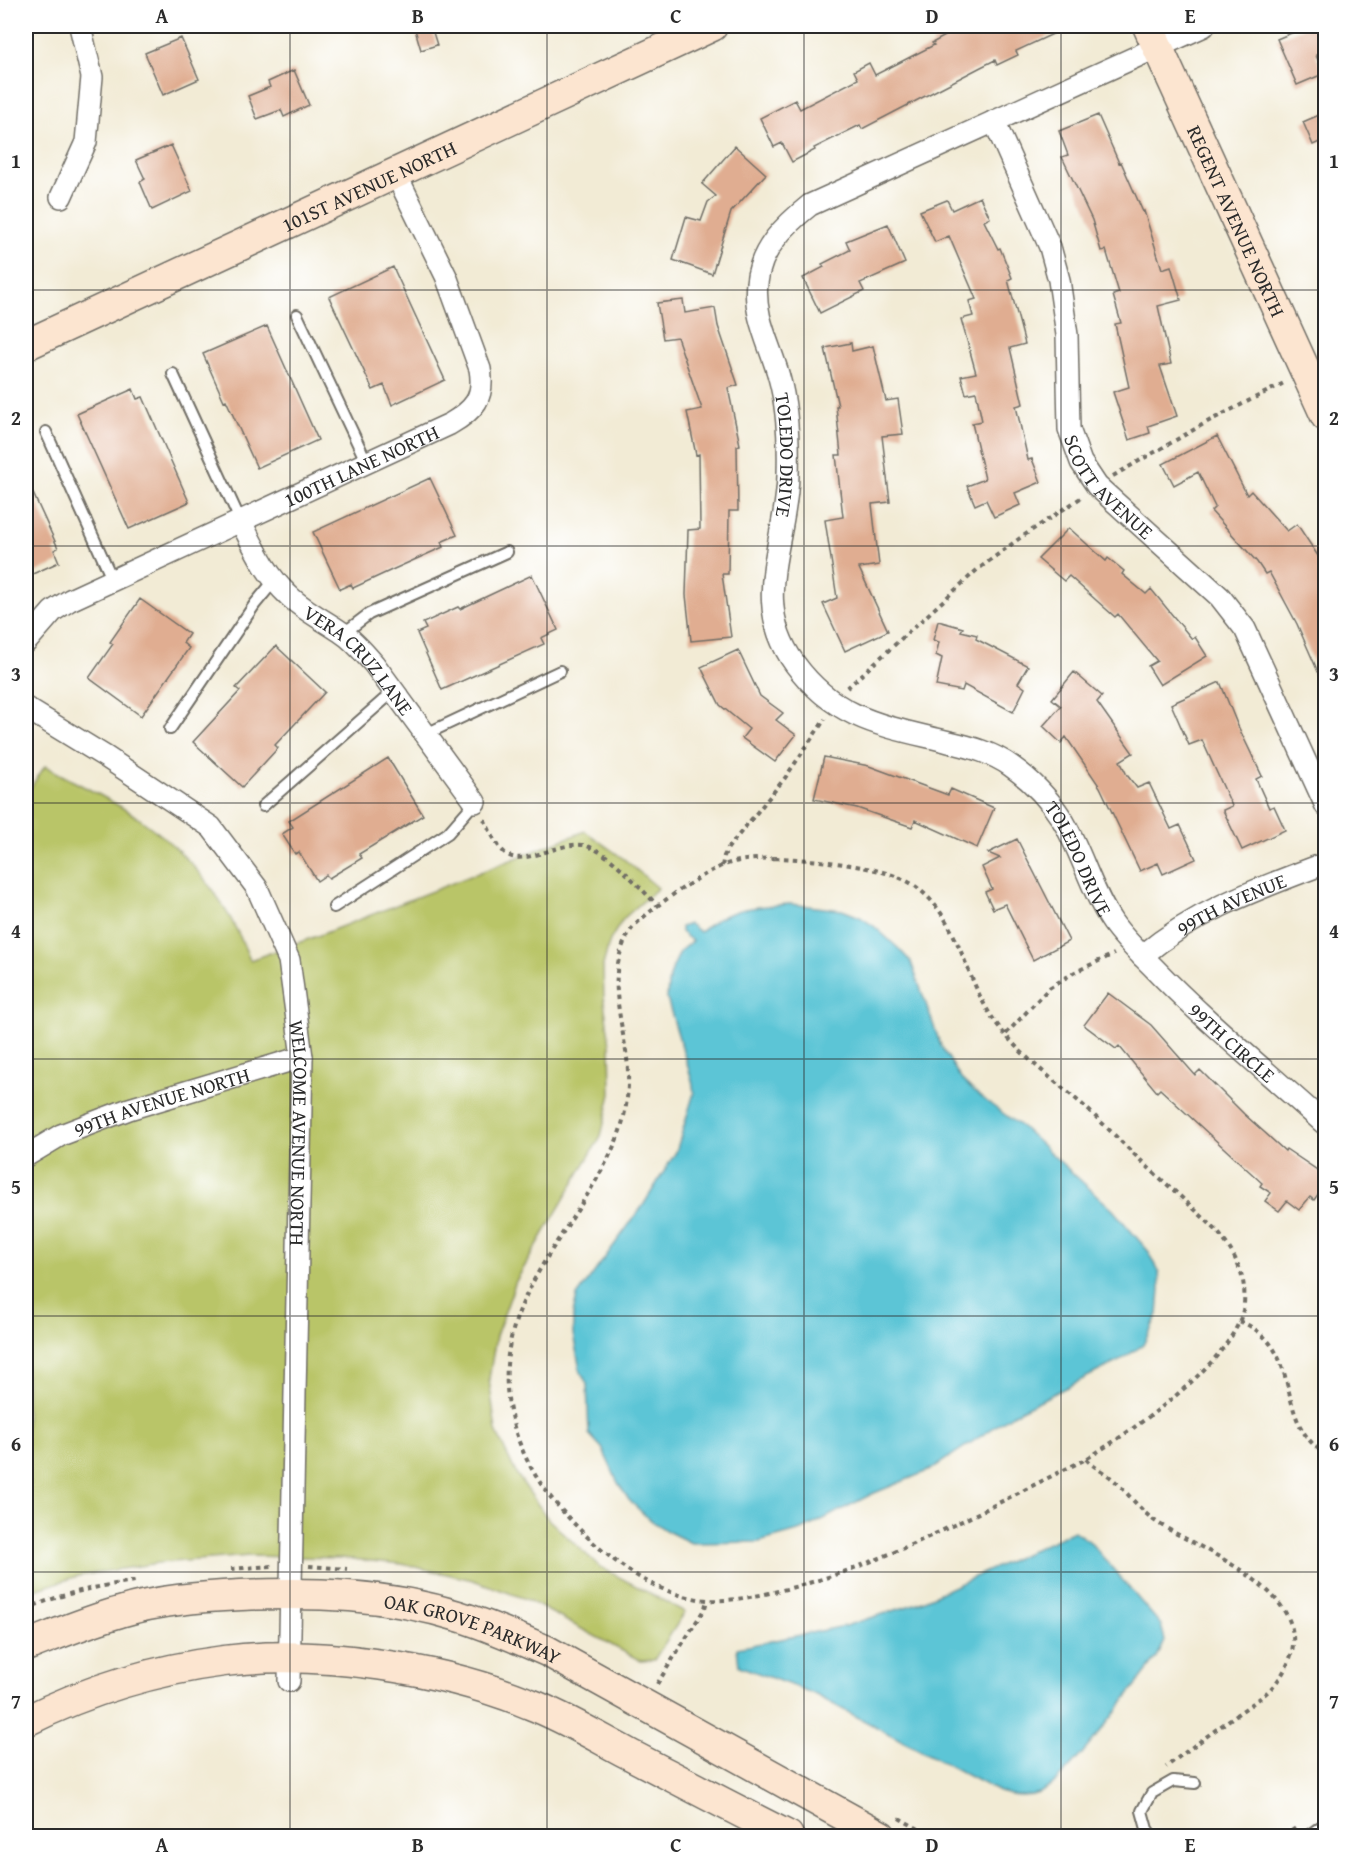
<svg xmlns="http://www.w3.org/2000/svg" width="1351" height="1862" viewBox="0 0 1351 1862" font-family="'Gentium Book Plus',serif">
	<rect width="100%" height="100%" fill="#fff"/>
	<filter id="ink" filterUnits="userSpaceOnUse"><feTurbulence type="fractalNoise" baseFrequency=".0167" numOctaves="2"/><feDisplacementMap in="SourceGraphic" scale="12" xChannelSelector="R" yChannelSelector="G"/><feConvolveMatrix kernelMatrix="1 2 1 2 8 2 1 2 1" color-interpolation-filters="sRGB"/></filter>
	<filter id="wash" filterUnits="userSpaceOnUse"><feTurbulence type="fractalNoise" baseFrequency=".008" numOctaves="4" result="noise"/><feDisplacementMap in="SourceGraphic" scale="24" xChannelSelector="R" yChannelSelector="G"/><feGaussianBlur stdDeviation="1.35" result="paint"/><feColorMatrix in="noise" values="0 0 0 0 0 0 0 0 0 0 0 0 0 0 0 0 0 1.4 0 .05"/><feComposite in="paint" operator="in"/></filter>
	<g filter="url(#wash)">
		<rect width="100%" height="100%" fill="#f2ebd5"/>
		<path fill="#b9c567" stroke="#727849" stroke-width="1.5" d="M 45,766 C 75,783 114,800 141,820 C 192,855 228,903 250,960 L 320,935 L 585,831 L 624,859 L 658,888 L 623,919 L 610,940 L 603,965 L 604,1001 L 610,1045 L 611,1094 L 601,1136 L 516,1281 L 496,1336 L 489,1379 L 496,1431 L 516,1473 L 548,1519 L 600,1567 L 685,1612 L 654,1660 L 641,1661 L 526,1599 L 473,1580 L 402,1564 L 341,1558 L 250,1556 L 158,1563 L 78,1576 L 26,1593 L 26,794 Z"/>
		<path fill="#5bc5d6" stroke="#437880" stroke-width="1.5" d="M 790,904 L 842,910 L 860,917 L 875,927 L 899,949 L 911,962 L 941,1046 L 961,1079 L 979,1096 L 1022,1127 L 1113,1210 L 1149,1252 L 1159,1271 L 1160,1289 L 1158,1314 L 1143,1345 L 1119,1361 L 1017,1412 L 930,1470 L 872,1494 L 802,1530 L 759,1542 L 691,1543 L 667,1531 L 649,1519 L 629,1500 L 618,1483 L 602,1448 L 589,1434 L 587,1384 L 580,1370 L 573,1334 L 573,1314 L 577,1296 L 644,1204 L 676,1152 L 694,1093 L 692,1080 L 667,999 L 668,984 L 673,967 L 681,950 L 692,941 L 681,932 L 681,927 L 689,924 L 700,932 C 727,907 755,907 790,904 Z
			M 1074,1531 L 1089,1541 L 1161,1625 L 1165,1640 L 1156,1659 C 1135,1686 1065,1784 1039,1793 C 1024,1798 1013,1796 999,1792 L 812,1693 L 739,1666 L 737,1648 L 845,1626 L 918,1603 Z"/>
		<g id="blocks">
			<path fill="#e0ad91" d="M 414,26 L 431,26 L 437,45 L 421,50 Z
				M 964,26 L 1070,26 L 1016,51 L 1018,55 L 997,65 L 995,60 L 981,67 L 862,129 L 860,125 L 814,148 L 815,150 L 792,162 L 782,143 L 774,147 L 760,118 L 795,100 L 800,109 L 858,79 L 854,71 L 869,63 L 875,75 L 934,45 L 932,43 Z
				M 1308,26 L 1320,26 L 1326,37 L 1326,51 L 1316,55 L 1323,74 L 1297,85 L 1277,39 Z
				M 181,38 L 199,79 L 163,95 L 145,53 Z
				M 294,70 L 309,105 L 284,117 L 281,110 L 257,119 L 248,96 L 270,87 L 268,82 Z
				M 1326,112 L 1326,139 L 1313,145 L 1303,122 Z
				M 1098,115 L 1119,163 L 1121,162 L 1143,212 L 1144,211 L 1162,269 L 1171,266 L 1181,300 L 1158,306 L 1171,364 L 1160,366 L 1177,416 L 1148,426 L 1150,433 L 1129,440 L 1113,392 L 1129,387 L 1115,324 L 1121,323 L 1113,295 L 1119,293 L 1106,250 L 1101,251 L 1092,220 L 1062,157 L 1068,155 L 1059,131 Z
				M 171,145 L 192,191 L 152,210 L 140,182 L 145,179 L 136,160 Z
				M 735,146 L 766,174 L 731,212 L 712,274 L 673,260 L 686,217 L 701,221 L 708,202 L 716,196 L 702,184 Z
				M 980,197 L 990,218 L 984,221 L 998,249 L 1000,248 L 1012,278 L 1008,280 L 1025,344 L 1010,348 L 1023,404 L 1016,406 L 1028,460 L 1032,459 L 1041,482 L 1015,493 L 1020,505 L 994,517 L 986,500 L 975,505 L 967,486 L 985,479 L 972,423 L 982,421 L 976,392 L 966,394 L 961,376 L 976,373 L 961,319 L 973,316 L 969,301 L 976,299 L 949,236 L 935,242 L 920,211 L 947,200 L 952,210 Z
				M 888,224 L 905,263 L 860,283 L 864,291 L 820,313 L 803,278 L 824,267 L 822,264 L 850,250 L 846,241 Z
				M 393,267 L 445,380 L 392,405 L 384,385 L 373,390 L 329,297 Z
				M 683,300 L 685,313 L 715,308 L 718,326 L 738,385 L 728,388 L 740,445 L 737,446 L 738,511 L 729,511 L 728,574 L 722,574 L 731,637 L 691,641 L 686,595 L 688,530 L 700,529 L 699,454 L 696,455 L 687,412 L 702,409 L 677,337 L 663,339 L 657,303 Z
				M 267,326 L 318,440 L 257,468 L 226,400 L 224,401 L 203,354 Z
				M 851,343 L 852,351 L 873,346 L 886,401 L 898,399 L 903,434 L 882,436 L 890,502 L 872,504 L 879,565 L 859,568 L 888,631 L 845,651 L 823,604 L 837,598 L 825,520 L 843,517 L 836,455 L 841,455 L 836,406 L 838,406 L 825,348 Z
				M 133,389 L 137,399 L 143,397 L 189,502 L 129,529 L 77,414 Z
				M 1217,436 L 1247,495 L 1251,491 L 1287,531 L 1297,524 L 1326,568 L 1326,690 L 1297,624 L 1269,572 L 1265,574 L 1257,562 L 1211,511 L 1215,507 L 1198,472 L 1174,485 L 1163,464 Z
				M 26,478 L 58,548 L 54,550 L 59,562 L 26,577 Z
				M 430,478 L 457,535 L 441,542 L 443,547 L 394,569 L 353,588 L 351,584 L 340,589 L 313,532 Z
				M 1069,528 L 1106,561 L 1108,558 L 1124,571 L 1122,574 L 1146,594 L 1151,589 L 1192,639 L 1195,637 L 1207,656 L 1160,685 L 1148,666 L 1157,661 L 1118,614 L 1115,617 L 1069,576 L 1064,581 L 1038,559 Z
				M 532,575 L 558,630 L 541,638 L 544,644 L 442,690 L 417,633 L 426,629 L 423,623 L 458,607 L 460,609 Z
				M 140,599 L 189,634 L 183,643 L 189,648 L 141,716 L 89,678 L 113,644 L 110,642 Z
				M 938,621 L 963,628 L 961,631 L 977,635 L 976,639 L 1028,666 L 1018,683 L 1025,688 L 1013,712 L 964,685 L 962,691 L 936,686 L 942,658 L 936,655 L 939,642 L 933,640 Z
				M 276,646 L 325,692 L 275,745 L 278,748 L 242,787 L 193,742 L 240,691 L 236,688 Z
				M 738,650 L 760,696 L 783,713 L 776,720 L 796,735 L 775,762 L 742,738 L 749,729 L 720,705 L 701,667 Z
				M 1074,672 L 1102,696 L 1097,702 L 1133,753 L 1120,761 L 1127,775 L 1137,788 L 1149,783 L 1171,829 L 1180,825 L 1196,859 L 1163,874 L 1158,863 L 1140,871 L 1100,787 L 1066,737 L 1061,743 L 1043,726 L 1061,706 L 1052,699 Z
				M 1220,682 L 1237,724 L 1262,776 L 1256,779 L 1269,808 L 1274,806 L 1285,830 L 1242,850 L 1223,810 L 1232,806 L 1202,740 L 1189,745 L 1171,704 Z
				M 824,757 L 869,766 L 948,795 L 951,789 L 994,808 L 977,848 L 915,820 L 912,827 L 857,808 L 814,799 Z
				M 388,758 L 423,815 L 359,854 L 362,858 L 329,878 L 326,875 L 317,881 L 299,852 L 295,854 L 282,834 L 293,827 L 289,821 Z
				M 1017,839 L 1069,941 L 1033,960 L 1005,904 L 993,909 L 985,892 L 992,889 L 982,867 L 1000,858 L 988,853 Z
				M 1108,993 L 1151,1025 L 1195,1075 L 1200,1070 L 1244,1114 L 1285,1151 L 1286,1149 L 1326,1176 L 1326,1183 L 1314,1200 L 1310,1197 L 1299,1210 L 1287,1201 L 1279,1211 L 1265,1201 L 1271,1193 L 1260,1186 L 1262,1183 L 1160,1089 L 1157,1092 L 1119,1046 L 1116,1049 L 1084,1025 Z"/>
		</g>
	</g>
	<g filter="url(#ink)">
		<use href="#blocks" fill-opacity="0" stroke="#716e66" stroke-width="1.5"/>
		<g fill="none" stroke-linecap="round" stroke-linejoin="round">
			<g stroke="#716e66" stroke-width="14">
				<path id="lane" d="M 297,315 L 367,463
					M 173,374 L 241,522
					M 46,432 L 113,581
					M 344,633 L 369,614 L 507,552
					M 170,729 L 255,604 L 274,581
					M 426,734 L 560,671
					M 263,806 L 394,691
					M 334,907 L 448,833 L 475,802
					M 1152,1836 L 1147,1829 L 1142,1811 L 1152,1793 L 1173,1781 L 1195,1783
					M 1308,1836 L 1326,1823"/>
			</g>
			<g stroke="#716e66" stroke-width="24">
				<g id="street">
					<path id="s1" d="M 1204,26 L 810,205 C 785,225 760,249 757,283 C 753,316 771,347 779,377 C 788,409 789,443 788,475 C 787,542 749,601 795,664 C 837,721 885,726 949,742 C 971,747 993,753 1011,766 C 1031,780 1049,799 1062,819 C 1082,852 1091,891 1113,923 C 1125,940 1140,954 1154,968 C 1208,1024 1269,1073 1326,1125"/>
					<path id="s2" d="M 994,121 L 1050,247 L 1059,280 L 1067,335 L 1069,429 L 1081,462 L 1097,486 L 1220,597 L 1245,629 L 1326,806"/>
					<path d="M 61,197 L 86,142 L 92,77 L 80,26"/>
					<path id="s3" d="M 241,522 C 255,549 266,574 288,595 C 303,610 324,620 341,632 C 354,640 364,653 374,664 L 475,802"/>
					<path id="s4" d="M 26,642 L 53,611 L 70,600 L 450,424 C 474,410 485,398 480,369 L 446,276 L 395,172"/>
					<path id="s5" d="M 26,708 L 106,757 L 211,827 L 257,888 L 289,960 L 302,1057 L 289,1681"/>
					<path id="s6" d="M 1142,956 C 1199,909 1258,889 1326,863"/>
					<path id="s7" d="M 26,1156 L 61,1135 L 129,1109 L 302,1057"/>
				</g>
			</g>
			<g stroke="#716e66" stroke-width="33">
				<g id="secondary">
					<path id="s8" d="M 1148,26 L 1326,416"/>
					<path id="s9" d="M 26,345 L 712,26"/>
					<path id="s10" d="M 26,1646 C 57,1634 88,1621 120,1612 C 158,1600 201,1597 241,1595 C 314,1592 387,1594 458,1616 C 488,1625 517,1638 547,1651 L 881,1836"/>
					<path d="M 26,1721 C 88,1690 154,1670 224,1661 C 318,1649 442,1668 530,1704 C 564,1717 595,1736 627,1753 C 681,1781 734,1809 788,1836"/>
				</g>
			</g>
			<path stroke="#716e66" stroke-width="4" stroke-dasharray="4.5 4.5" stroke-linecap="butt" d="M 1113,476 L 1209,421 L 1286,382
				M 847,688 L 977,570 L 1020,538 L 1082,497
				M 484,819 C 490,830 496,846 506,854 C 524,868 564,838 587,846 C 612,854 639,887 657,905
				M 775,858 C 809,859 883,865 912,884 C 958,915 962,970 990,1014 C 1013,1051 1052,1078 1084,1106 C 1106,1126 1127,1148 1150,1169 C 1172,1189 1195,1209 1216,1230 C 1235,1253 1249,1279 1243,1310 C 1231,1364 1132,1431 1086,1459 C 990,1506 885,1566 782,1590 C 753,1597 722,1604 693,1598 C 639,1588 593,1546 558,1506 C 517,1459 496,1396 512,1334 C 529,1266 590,1205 617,1139 C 627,1114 630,1085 627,1058 C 621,1016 605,969 631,930 C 644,912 705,871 727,864 C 742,859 759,859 775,858 Z
				M 722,866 L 724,856 L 728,848 L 785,778 L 825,719
				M 1006,1034 L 1049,988 L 1075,972 L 1114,954
				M 1239,1321 C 1307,1348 1271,1421 1326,1454
				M 1086,1459 C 1095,1469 1109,1474 1118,1484 C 1132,1498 1143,1514 1161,1525 C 1214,1557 1340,1603 1275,1684 C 1264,1697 1249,1706 1236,1715 C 1213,1732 1189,1749 1166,1767
				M 309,1566 L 347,1569
				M 231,1569 L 272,1566
				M 26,1609 C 61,1594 97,1586 135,1581
				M 657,1684 L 705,1608 L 707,1600
				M 899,1818 L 931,1836
				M 1284,1836 L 1296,1828"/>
			<use href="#lane" stroke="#fff" stroke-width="10"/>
			<use href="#street" stroke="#fff" stroke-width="21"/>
			<use href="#secondary" stroke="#fce5d0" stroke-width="30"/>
		</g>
	</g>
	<path fill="none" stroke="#2b2b2b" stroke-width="1.5" stroke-opacity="0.55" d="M 290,26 L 290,1836M 547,26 L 547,1836M 804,26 L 804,1836M 1061,26 L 1061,1836M 26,290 L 1326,290M 26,546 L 1326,546M 26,803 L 1326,803M 26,1059 L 1326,1059M 26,1316 L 1326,1316M 26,1572 L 1326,1572"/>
	<g text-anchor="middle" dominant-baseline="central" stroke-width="5" stroke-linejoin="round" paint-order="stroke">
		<g font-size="20" fill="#2b2b2b" stroke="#fff">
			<text stroke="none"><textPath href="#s9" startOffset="378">101ST AVENUE NORTH</textPath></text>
			<text stroke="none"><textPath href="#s8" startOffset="214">REGENT AVENUE NORTH</textPath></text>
			<text stroke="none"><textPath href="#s1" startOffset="706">TOLEDO DRIVE</textPath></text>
			<text stroke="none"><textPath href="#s4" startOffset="382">100TH LANE NORTH</textPath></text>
			<text stroke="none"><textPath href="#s2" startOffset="393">SCOTT AVENUE</textPath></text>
			<text stroke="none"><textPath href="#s3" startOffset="184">VERA CRUZ LANE</textPath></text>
			<text stroke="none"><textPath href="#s1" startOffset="1282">TOLEDO DRIVE</textPath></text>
			<text stroke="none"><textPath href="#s6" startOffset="104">99TH AVENUE</textPath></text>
			<text stroke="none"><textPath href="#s1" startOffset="1524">99TH CIRCLE</textPath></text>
			<text stroke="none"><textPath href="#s7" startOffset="147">99TH AVENUE NORTH</textPath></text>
			<text stroke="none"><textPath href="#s5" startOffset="549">WELCOME AVENUE NORTH</textPath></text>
			<text stroke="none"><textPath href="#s10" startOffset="459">OAK GROVE PARKWAY</textPath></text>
		</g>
	</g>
	<rect width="1351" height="1862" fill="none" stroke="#fff" stroke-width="66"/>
	<rect x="33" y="33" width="1285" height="1796" fill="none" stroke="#2b2b2b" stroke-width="2"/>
	<g font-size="20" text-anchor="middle" font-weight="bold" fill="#2b2b2b">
		<text x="162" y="23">A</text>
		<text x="418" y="23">B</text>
		<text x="676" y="23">C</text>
		<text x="932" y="23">D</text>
		<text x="1190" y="23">E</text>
		<text x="16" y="168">1</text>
		<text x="1334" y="168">1</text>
		<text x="16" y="425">2</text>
		<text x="1334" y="425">2</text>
		<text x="16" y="681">3</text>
		<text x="1334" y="681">3</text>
		<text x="16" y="938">4</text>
		<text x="1334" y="938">4</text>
		<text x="16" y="1194">5</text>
		<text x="1334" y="1194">5</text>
		<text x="16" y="1451">6</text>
		<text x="1334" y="1451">6</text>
		<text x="16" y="1708">7</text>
		<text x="1334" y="1708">7</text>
		<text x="162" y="1852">A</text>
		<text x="418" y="1852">B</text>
		<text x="676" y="1852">C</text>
		<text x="932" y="1852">D</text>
		<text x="1190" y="1852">E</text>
	</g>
</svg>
